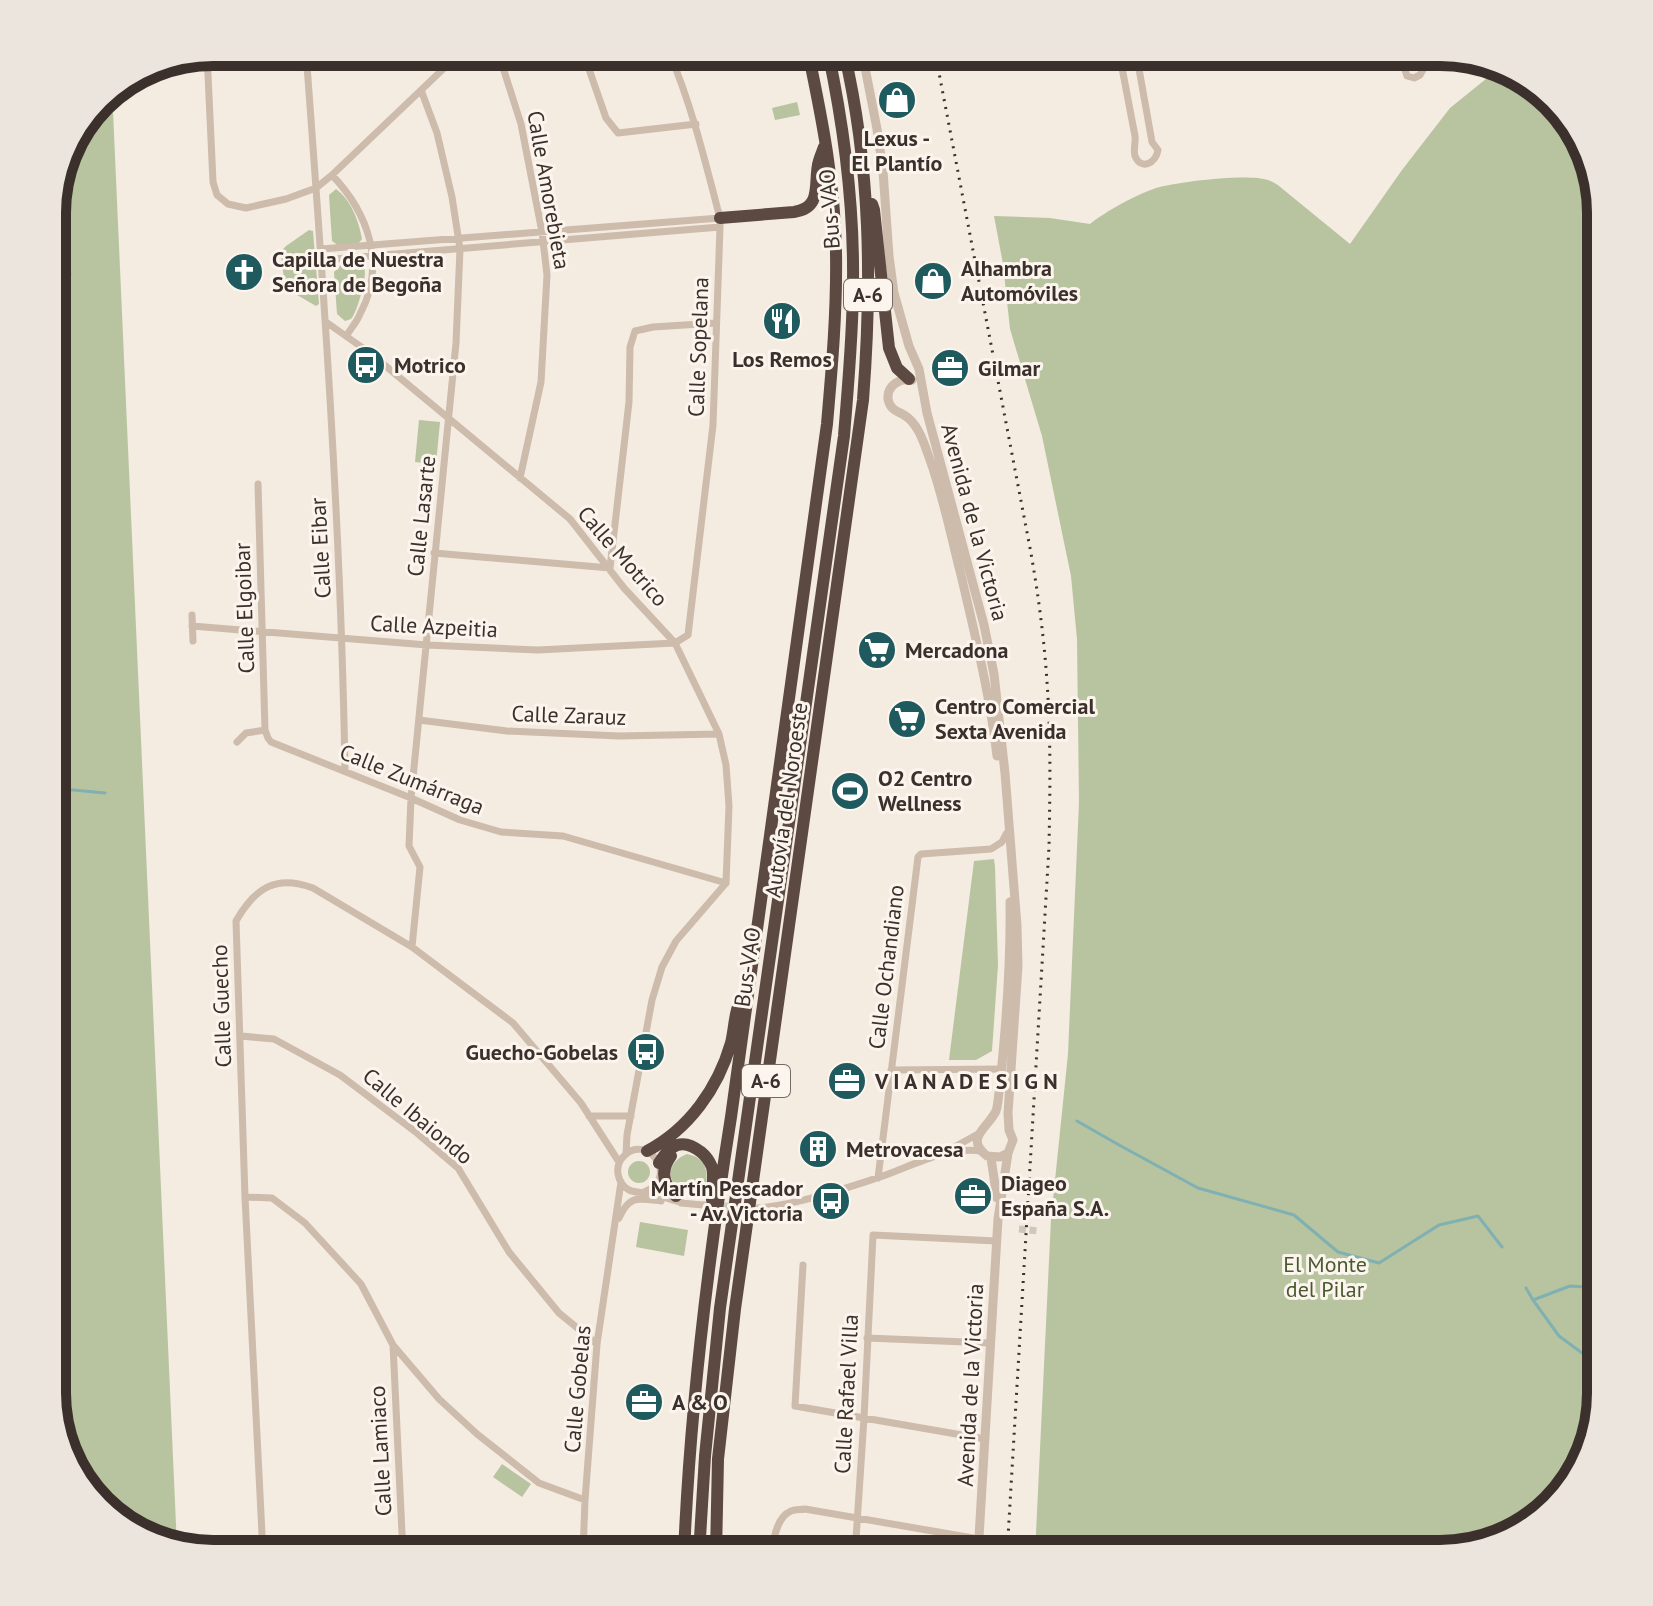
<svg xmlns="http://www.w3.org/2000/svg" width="1653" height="1606" viewBox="0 0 1653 1606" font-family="'PT Sans',sans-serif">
	<rect width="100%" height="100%" fill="#f4ebe1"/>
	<path fill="#b8c4a0" d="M 1502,66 L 1511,68 L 1561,107 L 1589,152 L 1601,213 L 1601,1393 L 1589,1455 L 1546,1514 L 1501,1542 L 1440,1554 L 1035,1554 L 1051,1219 L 1068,1054 L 1079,802 L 1077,639 L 1071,576 L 1042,436 L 1010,329 L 1003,264 L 994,216 L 1050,218 L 1090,224 C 1106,211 1136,195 1156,188 C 1176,182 1248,173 1268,180 C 1269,180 1278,185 1279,186 L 1350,244 L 1402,170 L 1450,108 Z
		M 112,89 L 177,1547 L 151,1542 L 92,1499 L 64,1454 L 52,1393 L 52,202 L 68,142 L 107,92 Z
		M 797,102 L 800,115 L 775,120 L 772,108 Z
		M 336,189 C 351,200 359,221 362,239 L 358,244 L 339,246 L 332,241 L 329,195 Z
		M 309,230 L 313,231 L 319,304 L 316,306 L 285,288 L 281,254 L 283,249 L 286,246 Z
		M 360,263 C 361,265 363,266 364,268 C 368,275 357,313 351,319 C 349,320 347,320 345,321 L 337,314 L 334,272 L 341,265 Z
		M 419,420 L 440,422 L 436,464 L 415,462 Z
		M 994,859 L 995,867 L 998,965 L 992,1051 L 976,1060 L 949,1060 L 974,861 Z
		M 687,1154 C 712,1159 707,1178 704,1197 C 696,1195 686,1192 679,1188 C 663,1177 672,1159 687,1154 Z
		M628 1172a11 11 0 1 1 22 0a11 11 0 1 1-22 0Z
		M 640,1222 L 688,1230 L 684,1256 L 636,1247 Z
		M 502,1464 L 531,1484 L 522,1497 L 493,1477 Z"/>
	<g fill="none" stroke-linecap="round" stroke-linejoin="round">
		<path stroke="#7fb0b2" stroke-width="3" d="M 52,278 L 70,274
			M 52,788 L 105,793
			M 1077,1121 L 1119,1145 L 1198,1188 L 1294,1215 L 1338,1252 L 1379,1263 L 1439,1225 L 1478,1216 L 1502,1247
			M 1526,1288 L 1533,1300 L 1570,1286 L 1601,1288
			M 1533,1300 L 1559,1336 L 1601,1367"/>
		<path stroke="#cfc6bd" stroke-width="7" stroke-dasharray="7 3.5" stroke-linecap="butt" d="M 703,1205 L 760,1208
			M 1019,1229 L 1038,1231"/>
		<path stroke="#cdbbac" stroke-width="7" d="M 306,52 C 324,292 341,531 345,771
			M 498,52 L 521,124 L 542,232 L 547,275 L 541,382 L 520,478
			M 583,52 L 606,118 L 618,133 L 696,124
			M 1119,52 L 1135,136 C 1136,142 1133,150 1135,156 C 1141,171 1156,163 1158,150 L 1152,142 L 1136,52
			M 1399,52 L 1407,76 L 1414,78 L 1420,75 L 1424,68 L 1416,52
			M 207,53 L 213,182 L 217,195 L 228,204 L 246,208 L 286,199 L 316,188 L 332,175 L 461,52
			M 332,175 C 368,213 387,264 360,314 C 357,322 351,328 347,335
			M 321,249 L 720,218
			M 322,260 L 720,227
			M 326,322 L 370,353 L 570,519 L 624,588 L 675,643 L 719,734 L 726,765 L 729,806 L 726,883
			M 258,484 L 265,730 L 268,738 L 271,742 L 411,798 L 460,820 L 501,832 L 563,836 L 726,883
			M 434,553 L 610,568 L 629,402 L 630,347 L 635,331 L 653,327 L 716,323
			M 192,615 L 193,641
			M 192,626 L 427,645 L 538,650 L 675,643 L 688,635 L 713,425 L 720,227 L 720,218 C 705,161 692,106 669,52
			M 419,720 L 507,731 L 619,736 L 719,734
			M 237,742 L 246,733 L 265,730
			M 412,947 L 420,867 L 409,846 L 411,798 L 456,343 L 460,249 L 452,197 L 437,133 L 421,90
			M 241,1036 L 274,1039 L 340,1075 L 417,1133 L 458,1168 L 509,1252 L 559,1313 L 597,1344
			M 891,1070 L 1001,1069
			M 589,1116 L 631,1116
			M 949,1150 L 978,1134
			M 626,1154 L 627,1135 L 652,1000 L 662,967 L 676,941 L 726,883
			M 878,1178 L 918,857 L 921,854 L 991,849 L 1002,842 L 1006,834
			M 644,1192 C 682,1177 645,1131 623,1157 C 614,1167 617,1183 629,1190 C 635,1193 641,1192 647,1193 C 659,1195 671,1200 683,1203
			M 245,1197 L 272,1198 L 305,1223 L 361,1284 L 393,1345 L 439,1399 L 477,1434 L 539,1483 L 585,1500
			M 681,1203 L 703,1205
			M 760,1208 C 802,1203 840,1190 880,1177 C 912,1166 947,1146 981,1151
			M 619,1218 C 629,1195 638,1198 661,1201
			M 803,1265 L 795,1406 L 985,1439
			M 867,1338 L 990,1343
			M 393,1345 L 403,1554
			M 263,1554 L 245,1197 L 236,921 C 255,888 276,874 313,888 L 412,947 L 513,1023 L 581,1103 L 619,1162
			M 583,1554 L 585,1500 L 597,1344 L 621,1182
			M 772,1554 C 773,1540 777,1517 791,1511 C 796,1509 801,1510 805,1509 L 979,1539
			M 855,1554 L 864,1418 L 873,1235 L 996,1241"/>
		<path stroke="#cdbbac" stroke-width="9" d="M 862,52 L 877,129 L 883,171 L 889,256 L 894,293 L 909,346 L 919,369 L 927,413 L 984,625 L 994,674 L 1005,773 L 1017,926 L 1018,966 L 1008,1113 L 1009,1130 L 1013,1140 L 1008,1153 L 998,1219 L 978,1554
			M 912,380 C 900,378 887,385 888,399 C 890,410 897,411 904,415 C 918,423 924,443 929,457 C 943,495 951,536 961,575 C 975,635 990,695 997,756
			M 1008,1153 L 1000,1157 L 987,1156 C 964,1138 988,1128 996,1111 C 998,1105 998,1099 999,1093 C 1006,1029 1011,966 1010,902
			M 991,1158 L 997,1198"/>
		<path stroke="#5c4a42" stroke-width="12" d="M 872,204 L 874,210 L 889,348 L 897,368 L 909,379
			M 720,218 L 794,212 C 822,208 814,185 818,165 C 819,159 822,153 824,147
			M 647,1151 C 689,1129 718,1088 731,1043 C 735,1027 734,1008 744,995
			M 671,1156 C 660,1171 663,1184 676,1196
			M 659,1163 C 670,1145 682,1137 701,1152 C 706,1156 709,1160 712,1167 C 715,1178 711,1189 712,1200
			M 684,1554 C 690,1408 708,1261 731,1117 L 827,424 C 832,367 837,310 836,252 C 835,185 822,118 808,52
			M 699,1554 L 705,1456 L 720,1308 L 844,436 C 848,385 853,334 853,283 C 854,206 844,127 828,52
			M 716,1554 L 718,1459 L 735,1309 L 863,400 C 872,284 871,167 844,52"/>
		<path stroke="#3b302b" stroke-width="3" stroke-dasharray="2 6" stroke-linecap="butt" d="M 935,52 L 1030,548 C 1038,592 1044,637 1047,682 C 1051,737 1050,792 1049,847 L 1007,1554"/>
	</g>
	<defs>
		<g id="shop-disc" transform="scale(2)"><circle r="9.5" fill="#1f5a5e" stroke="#fbf5ee"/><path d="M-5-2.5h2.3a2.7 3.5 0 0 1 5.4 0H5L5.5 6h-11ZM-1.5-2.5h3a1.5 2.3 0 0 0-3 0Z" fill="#fff"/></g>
		<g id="church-disc" transform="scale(2)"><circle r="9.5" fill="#1f5a5e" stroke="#fbf5ee"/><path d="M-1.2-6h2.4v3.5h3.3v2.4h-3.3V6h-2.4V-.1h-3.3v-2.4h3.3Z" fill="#fff"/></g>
		<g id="restaurant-disc" transform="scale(2)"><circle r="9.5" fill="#1f5a5e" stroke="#fbf5ee"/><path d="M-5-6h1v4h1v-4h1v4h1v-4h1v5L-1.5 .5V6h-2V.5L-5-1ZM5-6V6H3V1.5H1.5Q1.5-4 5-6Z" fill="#fff"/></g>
		<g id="bus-disc" transform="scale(2)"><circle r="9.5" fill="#1f5a5e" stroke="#fbf5ee"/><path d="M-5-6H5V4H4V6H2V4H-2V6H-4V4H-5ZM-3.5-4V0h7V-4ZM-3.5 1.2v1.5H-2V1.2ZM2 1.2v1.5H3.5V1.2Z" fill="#fff"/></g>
		<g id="office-disc" transform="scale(2)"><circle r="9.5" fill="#1f5a5e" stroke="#fbf5ee"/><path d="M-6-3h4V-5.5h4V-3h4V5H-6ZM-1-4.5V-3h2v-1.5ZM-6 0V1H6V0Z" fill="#fff"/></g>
		<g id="supermarket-disc" transform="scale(2)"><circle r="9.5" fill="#1f5a5e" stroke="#fbf5ee"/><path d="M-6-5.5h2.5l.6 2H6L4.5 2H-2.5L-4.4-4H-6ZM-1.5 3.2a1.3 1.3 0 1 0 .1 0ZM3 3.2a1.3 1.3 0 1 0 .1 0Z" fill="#fff"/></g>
		<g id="stadium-disc" transform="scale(2)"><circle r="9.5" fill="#1f5a5e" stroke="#fbf5ee"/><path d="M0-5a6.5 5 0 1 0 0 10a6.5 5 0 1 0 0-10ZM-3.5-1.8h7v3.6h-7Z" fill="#fff"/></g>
		<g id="building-disc" transform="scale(2)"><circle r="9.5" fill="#1f5a5e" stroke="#fbf5ee"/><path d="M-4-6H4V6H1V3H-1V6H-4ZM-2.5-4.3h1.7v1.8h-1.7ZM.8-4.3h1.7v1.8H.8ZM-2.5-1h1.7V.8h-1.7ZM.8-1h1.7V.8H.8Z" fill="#fff"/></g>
	</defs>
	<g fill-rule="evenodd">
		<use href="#shop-disc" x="897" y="100"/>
		<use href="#church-disc" x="244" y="272"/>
		<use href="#shop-disc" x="933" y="281"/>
		<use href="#restaurant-disc" x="782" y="321"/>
		<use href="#bus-disc" x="366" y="365"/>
		<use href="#office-disc" x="950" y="368"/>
		<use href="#supermarket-disc" x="877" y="650"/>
		<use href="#supermarket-disc" x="907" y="719"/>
		<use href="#stadium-disc" x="850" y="791"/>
		<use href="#bus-disc" x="646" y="1052"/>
		<use href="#office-disc" x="847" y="1081"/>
		<use href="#building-disc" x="818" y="1149"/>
		<use href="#office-disc" x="973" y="1196"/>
		<use href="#bus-disc" x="831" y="1201"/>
		<use href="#office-disc" x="644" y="1402"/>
	</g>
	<g text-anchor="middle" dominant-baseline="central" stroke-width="6" stroke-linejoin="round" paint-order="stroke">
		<g fill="#fbf5ee" stroke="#756b66" stroke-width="2">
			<rect x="844" y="279" width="48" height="32" rx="6"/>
			<rect x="742" y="1065" width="48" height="32" rx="6"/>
		</g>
		<g font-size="20" font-weight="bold" fill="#3b302b">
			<text x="868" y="295">A-6</text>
			<text x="766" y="1081">A-6</text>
		</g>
		<g font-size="22" font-weight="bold" fill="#3b302b" stroke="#fbf5ee" text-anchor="start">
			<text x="897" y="138" text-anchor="middle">Lexus -<tspan x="897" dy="25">El Plantío</tspan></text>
			<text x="272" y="259">Capilla de Nuestra<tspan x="272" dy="25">Señora de Begoña</tspan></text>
			<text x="961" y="268">Alhambra<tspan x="961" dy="25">Automóviles</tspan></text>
			<text x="782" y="359" text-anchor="middle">Los Remos</text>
			<text x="394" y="365">Motrico</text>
			<text x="978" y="368">Gilmar</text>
			<text x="905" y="650">Mercadona</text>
			<text x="935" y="706">Centro Comercial<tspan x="935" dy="25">Sexta Avenida</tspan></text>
			<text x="878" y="778">O2 Centro<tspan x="878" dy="25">Wellness</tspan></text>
			<text x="618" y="1052" text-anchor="end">Guecho-Gobelas</text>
			<text x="875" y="1081">V I A N A D E S I G N</text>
			<text x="846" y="1149">Metrovacesa</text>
			<text x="1001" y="1183">Diageo<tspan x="1001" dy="25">España S.A.</tspan></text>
			<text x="803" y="1188" text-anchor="end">Martín Pescador<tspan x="803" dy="25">- Av. Victoria</tspan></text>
			<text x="672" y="1402">A &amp; O</text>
		</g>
		<g font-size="22" fill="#3b302b" stroke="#fbf5ee">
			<text transform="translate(549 190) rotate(80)">Calle Amorebieta</text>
			<text transform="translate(829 209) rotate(-94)">Bus-VAO</text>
			<text transform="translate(698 347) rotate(-88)">Calle Sopelana</text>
			<text transform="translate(421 516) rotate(-84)">Calle Lasarte</text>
			<text transform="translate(975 522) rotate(75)">Avenida de la Victoria</text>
			<text transform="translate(320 548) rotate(-93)">Calle Eibar</text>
			<text transform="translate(623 556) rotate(49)">Calle Motrico</text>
			<text transform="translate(244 608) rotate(-92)">Calle Elgoibar</text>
			<text transform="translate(434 626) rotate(3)">Calle Azpeitia</text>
			<text transform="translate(569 715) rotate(2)">Calle Zarauz</text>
			<text transform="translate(412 779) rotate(22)">Calle Zumárraga</text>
			<text transform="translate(786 800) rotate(-82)">Autovía del Noroeste</text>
			<text transform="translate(747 967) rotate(-82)">Bus-VAO</text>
			<text transform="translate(886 967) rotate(-83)">Calle Ochandiano</text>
			<text transform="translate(221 1006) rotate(-92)">Calle Guecho</text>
			<text transform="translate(418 1116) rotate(40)">Calle Ibaiondo</text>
			<text transform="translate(970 1385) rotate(-87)">Avenida de la Victoria</text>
			<text transform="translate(577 1389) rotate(-85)">Calle Gobelas</text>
			<text transform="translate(846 1394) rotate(-87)">Calle Rafael Villa</text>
			<text transform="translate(380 1451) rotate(-93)">Calle Lamiaco</text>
		</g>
		<g font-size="22" fill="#4a5a2e" stroke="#fbf5ee">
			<text x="1325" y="1264">El Monte<tspan x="1325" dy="25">del Pilar</tspan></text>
		</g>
	</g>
	<path d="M0 0H1653V1606H0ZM213 66H1440A147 147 0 0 1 1587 213V1393A147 147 0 0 1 1440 1540H213A147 147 0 0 1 66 1393V213A147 147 0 0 1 213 66Z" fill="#ece5de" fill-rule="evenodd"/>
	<path fill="none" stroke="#3b302b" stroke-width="10" d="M213 66H1440A147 147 0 0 1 1587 213V1393A147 147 0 0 1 1440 1540H213A147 147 0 0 1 66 1393V213A147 147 0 0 1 213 66Z"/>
</svg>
